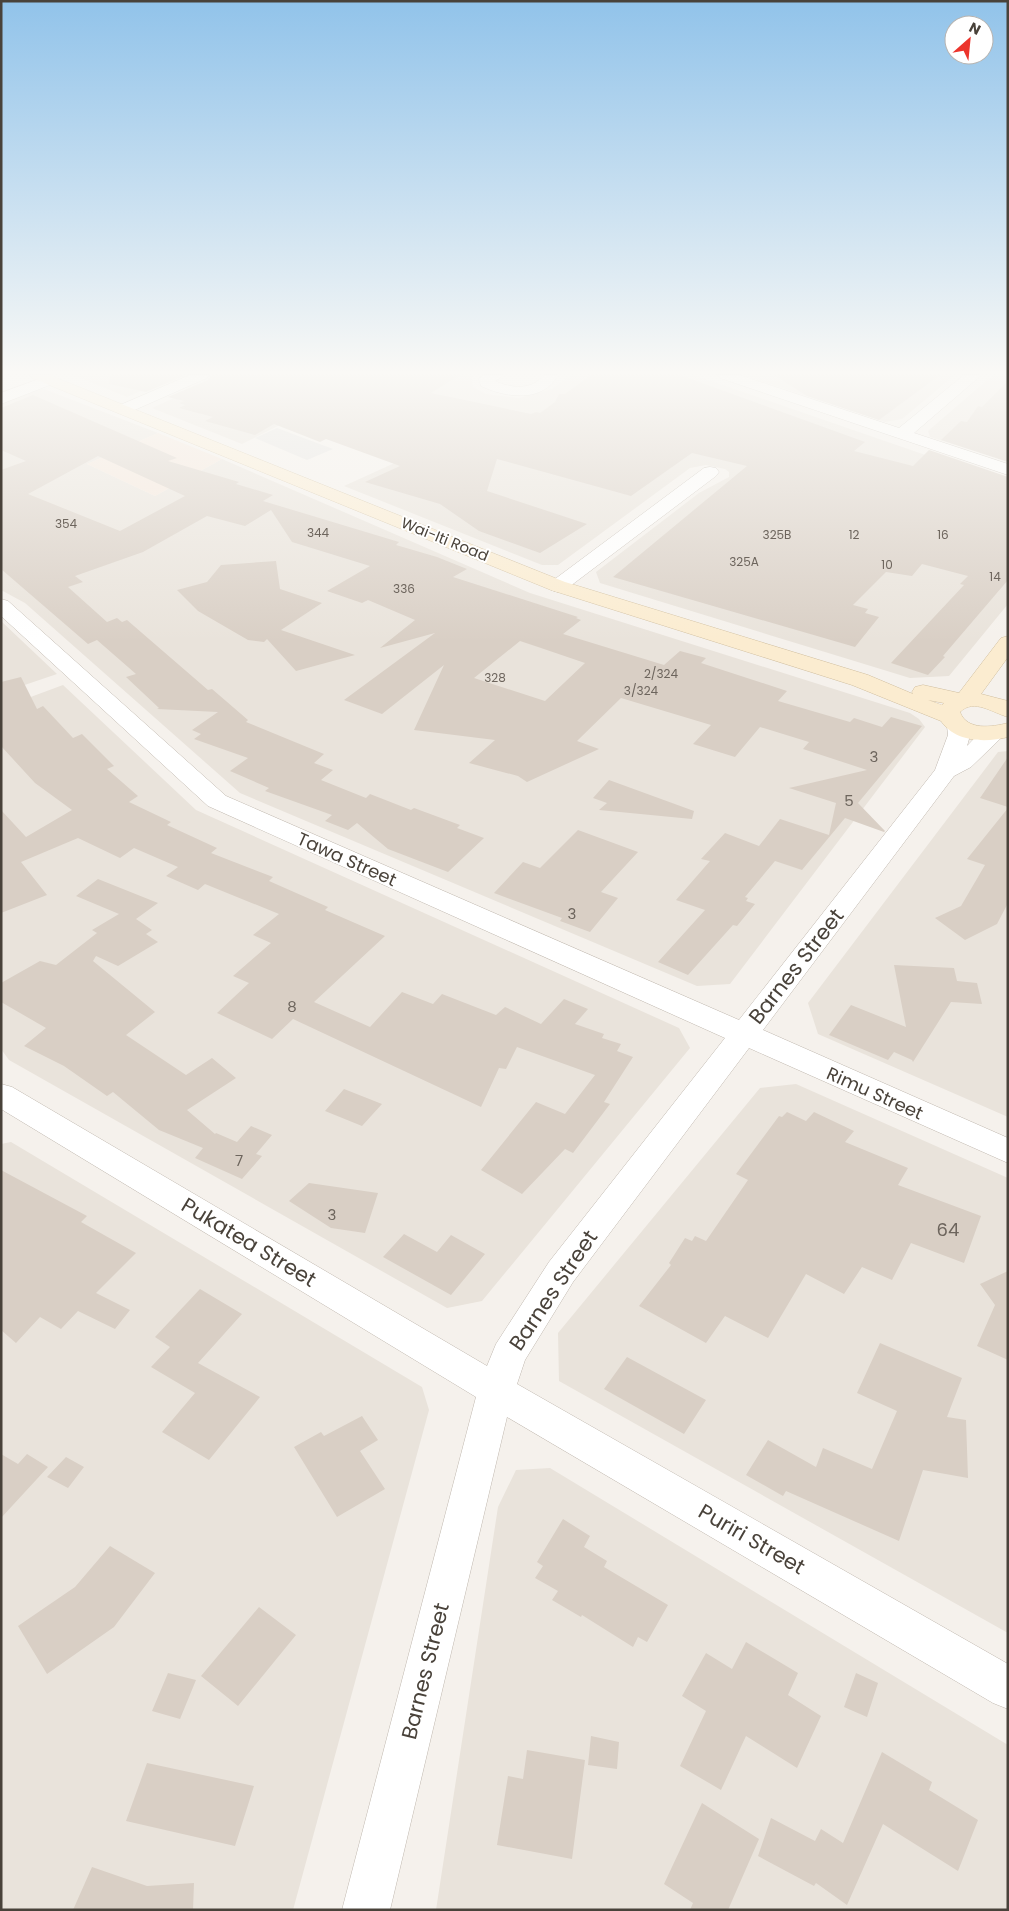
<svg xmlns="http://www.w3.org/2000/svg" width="1009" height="1911" viewBox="0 0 1009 1911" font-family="Poppins,sans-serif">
	<rect width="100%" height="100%" fill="#f5f1ec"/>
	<path fill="#e9e3db" d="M 73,375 L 178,375 L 127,397 Z
		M 225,375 L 474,375 L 472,378 L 473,387 L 486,394 L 519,398 L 552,389 L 571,375 L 694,375 L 963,468 L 1008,480 L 1008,604 L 949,676 L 910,678 L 600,583 L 596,572 L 699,493 L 729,477 L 729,472 L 725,469 L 706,465 L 690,468 L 558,565 L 542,565 L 344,486 L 432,446 L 325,402 L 242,444 L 152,408 Z
		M 743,375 L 955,375 L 902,419 L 885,422 Z
		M 993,375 L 1008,375 L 1008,461 L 930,437 L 928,431 Z
		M 44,389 L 158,433 L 87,464 L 155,496 L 222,459 L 530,593 L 910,713 L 919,719 L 925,727 L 730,984 L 697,986 L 240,793 L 25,603 L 1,590 L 1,402 L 32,390 Z
		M 1,621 L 57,674 L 1,693 Z
		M 63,685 L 196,810 L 679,1028 L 690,1048 L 482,1301 L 447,1308 L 9,1060 L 1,1049 L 1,708 Z
		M 1008,751 L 1008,1117 L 818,1034 L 808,1003 L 998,752 Z
		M 796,1084 L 1008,1178 L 1008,1633 L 559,1381 L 558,1333 L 760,1088 Z
		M 11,1142 L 422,1387 L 429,1410 L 293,1910 L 1,1910 L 1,1144 Z
		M 550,1468 L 1008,1745 L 1008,1910 L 436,1910 L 498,1507 L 516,1470 Z"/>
	<path fill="#f5e6da" d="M 158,433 L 222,459 L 155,496 L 87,464 Z"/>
	<path fill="#e4e2e0" d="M 277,428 L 333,449 L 307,460 L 255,438 Z"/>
	<path fill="#d9cfc5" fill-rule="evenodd" d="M 110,375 L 186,375 L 146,392 L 109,384 Z
		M 212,375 L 460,375 L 431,393 L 531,414 L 536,412 L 540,413 L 555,402 L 559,394 L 565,394 L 591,375 L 680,375 L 865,442 L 854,451 L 913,466 L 929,450 L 1008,477 L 1008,580 L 943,656 L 945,657 L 928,675 L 891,663 L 964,585 L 960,584 L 968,576 L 922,564 L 912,576 L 886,572 L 853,605 L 868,609 L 865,613 L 879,617 L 855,647 L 613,577 L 747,466 L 692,453 L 631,496 L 497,459 L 487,491 L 587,524 L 540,553 L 479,531 L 440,504 L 365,482 L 400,466 L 326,439 L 320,442 L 274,424 L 255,435 L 205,421 L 213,417 L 179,408 L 185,405 L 179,403 L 184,401 L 168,397 L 208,380 Z
		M 774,375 L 940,375 L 879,420 L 807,396 Z
		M 1008,381 L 1008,462 L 941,440 L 961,421 L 967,422 L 978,406 L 982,407 Z
		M 33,395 L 177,458 L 168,461 L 239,482 L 236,484 L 273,495 L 263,501 L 399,542 L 396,545 L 437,557 L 467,569 L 453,577 L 578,617 L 576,618 L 581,620 L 563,634 L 664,665 L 680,651 L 706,658 L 701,663 L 787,691 L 778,701 L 850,722 L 854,718 L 882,727 L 891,717 L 922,726 L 858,803 L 885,831 L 884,832 L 845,818 L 802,870 L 775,861 L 745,897 L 748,898 L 746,901 L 755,904 L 737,926 L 733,925 L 688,975 L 658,962 L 705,910 L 676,900 L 710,861 L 701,859 L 725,833 L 759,846 L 780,819 L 829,835 L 836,803 L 789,788 L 867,770 L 803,749 L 809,742 L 760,727 L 735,757 L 693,744 L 711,725 L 621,698 L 577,741 L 599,749 L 527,782 L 518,776 L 469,763 L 495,740 L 414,730 L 444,665 L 382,714 L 344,700 L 435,633 L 380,648 L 415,620 L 368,600 L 362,603 L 327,591 L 370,566 L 292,542 L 271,510 L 245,526 L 207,516 L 143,552 L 75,576 L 83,582 L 68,587 L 107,622 L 117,618 L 122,622 L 127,620 L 208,690 L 212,689 L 248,720 L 246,722 L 324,754 L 314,763 L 333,770 L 321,780 L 366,798 L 370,794 L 411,810 L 414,808 L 460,825 L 457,828 L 484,838 L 448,872 L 388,849 L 357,823 L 348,830 L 325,821 L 332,815 L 265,791 L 269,788 L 230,771 L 248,758 L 194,739 L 201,734 L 192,730 L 218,712 L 157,709 L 159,708 L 126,677 L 136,674 L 97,640 L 88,644 L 1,569 L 1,470 L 26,461 L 1,450 L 1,408 ZM 98,456 L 185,496 L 120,531 L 28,494 ZM 520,641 L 541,648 L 585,663 L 545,701 L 474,678 Z
		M 276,561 L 280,589 L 322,603 L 281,630 L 355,655 L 296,671 L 267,639 L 264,642 L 248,640 L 198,611 L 177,590 L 207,582 L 221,565 Z
		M 21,677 L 37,709 L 43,706 L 73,738 L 82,734 L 114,766 L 107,769 L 138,796 L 129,802 L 171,822 L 167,825 L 217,848 L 211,853 L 273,877 L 269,881 L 328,907 L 325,910 L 385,936 L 314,1002 L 370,1027 L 402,992 L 433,1004 L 442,994 L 496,1015 L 505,1007 L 541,1024 L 564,999 L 588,1009 L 575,1024 L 604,1034 L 602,1038 L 621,1044 L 617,1051 L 633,1057 L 604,1102 L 610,1104 L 573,1153 L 565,1149 L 522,1194 L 481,1170 L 536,1102 L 565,1114 L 595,1075 L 517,1047 L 506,1069 L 499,1068 L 481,1107 L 293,1019 L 272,1039 L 217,1013 L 249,983 L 233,976 L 271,943 L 253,935 L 279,914 L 205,884 L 198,890 L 166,876 L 178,867 L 134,848 L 120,858 L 78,838 L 21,862 L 47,895 L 1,913 L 1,810 L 26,837 L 72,810 L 35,783 L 1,746 L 1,682 Z
		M 1008,757 L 1008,807 L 980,798 Z
		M 609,780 L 694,811 L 692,819 L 599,810 L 607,803 L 593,798 Z
		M 1008,808 L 1008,903 L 997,924 L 965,940 L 935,918 L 961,906 L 985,865 L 967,859 Z
		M 578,830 L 638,852 L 601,892 L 618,898 L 590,932 L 560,921 L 562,918 L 494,893 L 523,862 L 540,868 Z
		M 98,879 L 158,903 L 136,919 L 152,930 L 146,934 L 158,942 L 118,966 L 96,956 L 93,961 L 155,1012 L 126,1035 L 186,1075 L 212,1058 L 236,1078 L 187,1110 L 215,1134 L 216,1133 L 237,1142 L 251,1126 L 272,1135 L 256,1154 L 262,1156 L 242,1179 L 195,1158 L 203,1148 L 159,1130 L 113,1092 L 107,1096 L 64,1066 L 24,1046 L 46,1028 L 1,1002 L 1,983 L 40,961 L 56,965 L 97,933 L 92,930 L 119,914 L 76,896 Z
		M 894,965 L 954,968 L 957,981 L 977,983 L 982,1004 L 951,1002 L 913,1062 L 912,1060 L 894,1052 L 888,1060 L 829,1035 L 851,1005 L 906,1027 Z
		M 344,1089 L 382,1104 L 362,1126 L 325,1111 Z
		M 787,1112 L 806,1121 L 814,1112 L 854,1131 L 845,1142 L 908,1168 L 898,1185 L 981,1216 L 964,1263 L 911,1243 L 892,1280 L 862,1267 L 844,1294 L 806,1274 L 768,1338 L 725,1316 L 706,1343 L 639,1306 L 671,1265 L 669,1263 L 685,1238 L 692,1241 L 695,1236 L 706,1241 L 748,1180 L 736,1174 L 779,1116 L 782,1117 Z
		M 1,1170 L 87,1216 L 81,1222 L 136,1253 L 96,1293 L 130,1310 L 115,1329 L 78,1311 L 61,1329 L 40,1317 L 16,1343 L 1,1330 Z
		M 309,1183 L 378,1193 L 365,1233 L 331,1228 L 289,1201 Z
		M 404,1234 L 437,1252 L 451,1235 L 485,1254 L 451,1295 L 383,1257 Z
		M 1008,1271 L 1008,1360 L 977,1346 L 995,1305 L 980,1284 Z
		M 200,1289 L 242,1314 L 198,1363 L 260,1397 L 209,1460 L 162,1432 L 195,1393 L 151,1367 L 170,1347 L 155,1337 Z
		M 880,1343 L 962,1378 L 947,1417 L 966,1420 L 968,1478 L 923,1470 L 899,1541 L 786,1491 L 783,1496 L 746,1475 L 768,1440 L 816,1467 L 823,1448 L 872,1469 L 897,1411 L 857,1393 Z
		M 627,1357 L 706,1400 L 684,1434 L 604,1389 Z
		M 362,1416 L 378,1440 L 360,1451 L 385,1489 L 337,1517 L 294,1447 L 321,1432 L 324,1436 Z
		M 1,1454 L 18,1464 L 27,1454 L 48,1467 L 1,1518 Z
		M 66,1457 L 84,1467 L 68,1488 L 47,1477 Z
		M 563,1519 L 590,1536 L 584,1547 L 607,1561 L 604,1567 L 668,1605 L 647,1642 L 638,1637 L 633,1647 L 582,1615 L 581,1617 L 552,1600 L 558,1591 L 535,1578 L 543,1566 L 537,1562 Z
		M 110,1546 L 155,1573 L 114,1627 L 47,1674 L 18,1626 L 75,1587 Z
		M 259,1607 L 296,1635 L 238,1706 L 201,1676 Z
		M 746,1642 L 798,1673 L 788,1695 L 821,1716 L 797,1768 L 746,1736 L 721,1790 L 680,1766 L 706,1711 L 682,1696 L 706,1653 L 732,1669 Z
		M 168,1673 L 196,1680 L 180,1719 L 152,1711 Z
		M 856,1673 L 878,1683 L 867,1717 L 844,1707 Z
		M 591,1736 L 619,1742 L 617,1769 L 588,1765 Z
		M 527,1750 L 585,1760 L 572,1859 L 497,1845 L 508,1776 L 523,1779 Z
		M 882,1752 L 932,1782 L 929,1790 L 978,1820 L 958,1871 L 883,1824 L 847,1905 L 816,1883 L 814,1886 L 758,1856 L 771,1818 L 815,1841 L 821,1829 L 843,1843 Z
		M 147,1763 L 254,1786 L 235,1846 L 126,1821 Z
		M 702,1803 L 759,1839 L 728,1910 L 690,1910 L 693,1903 L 664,1884 Z
		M 92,1867 L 147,1886 L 194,1883 L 193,1910 L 73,1910 Z"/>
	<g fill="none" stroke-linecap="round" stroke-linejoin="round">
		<g stroke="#c0b8af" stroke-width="1">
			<path id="street" d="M 50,375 L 55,377 L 58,380 L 55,383 L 1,404 L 1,393 Z
				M 190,375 L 210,375 L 207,378 L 130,412 L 118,412 L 116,409 L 118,406 Z
				M 484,375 L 502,375 L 500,378 L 495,381 C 510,388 533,391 543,375 L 558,375 C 543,403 506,398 481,386 L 479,379 Z
				M 717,375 L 739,375 L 899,428 L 964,375 L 980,375 L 978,378 L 914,433 L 1008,464 L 1008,475 L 720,378 Z
				M 710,467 L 716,468 L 719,472 L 716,476 L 565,590 L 558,592 L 551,590 L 548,586 L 551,582 L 704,468 Z
				M 1,599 L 8,601 L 226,796 L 739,1020 L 935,770 L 948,735 L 947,726 L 950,721 L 958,719 L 966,721 C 972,730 970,736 967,746 C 978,735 984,725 1000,729 L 1003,734 L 1000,739 L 971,767 L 954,776 L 763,1030 L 1008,1138 L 1008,1163 L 749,1048 L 573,1282 L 525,1360 L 517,1384 L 1008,1664 L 1008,1709 L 993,1703 L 507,1417 L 390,1910 L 342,1910 L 476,1397 L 1,1109 L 1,1084 L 12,1087 L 487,1366 L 496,1344 L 549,1262 L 725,1038 L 208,806 L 1,616 Z"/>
		</g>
		<g stroke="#d1bf9f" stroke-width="1">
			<path id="secondary" d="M 30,375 L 49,375 L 565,582 L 868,675 L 913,694 L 912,692 L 915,687 L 923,685 L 959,693 L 1001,638 L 1008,636 L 1008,657 L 981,694 L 1008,701 L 1008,717 C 993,713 974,698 960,712 C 967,731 992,727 1008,723 L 1008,737 C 985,743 955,742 941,721 L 852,685 L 551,590 L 32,378 ZM 928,700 L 944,703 L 942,705 Z"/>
		</g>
		<use href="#street" fill="#fff" fill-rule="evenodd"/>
		<use href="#secondary" fill="#fbecd0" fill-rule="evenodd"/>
	</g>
	<linearGradient id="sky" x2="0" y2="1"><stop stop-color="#91c3ea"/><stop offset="0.58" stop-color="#faf9f6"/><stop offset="1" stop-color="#faf9f6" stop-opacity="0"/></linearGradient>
	<rect width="1009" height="642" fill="url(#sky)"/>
	<g text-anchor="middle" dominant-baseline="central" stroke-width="4" stroke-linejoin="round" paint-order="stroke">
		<g font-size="12" fill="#6d655d">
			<text x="66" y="523">354</text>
			<text x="318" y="532">344</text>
			<text x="777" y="534">325B</text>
			<text x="854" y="534">12</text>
			<text x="943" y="534">16</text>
			<text x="744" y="561">325A</text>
			<text x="887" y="564">10</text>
			<text x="995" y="576">14</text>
			<text x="404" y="588">336</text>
			<text x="661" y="673">2/324</text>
			<text x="495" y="677">328</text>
			<text x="641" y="690">3/324</text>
		</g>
		<g font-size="15" fill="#49423a" stroke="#fff">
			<text transform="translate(445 539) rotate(22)">Wai-Iti Road</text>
		</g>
		<g font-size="15" fill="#6d655d">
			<text x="874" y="756">3</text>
			<text x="849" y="800">5</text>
			<text x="572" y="913">3</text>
			<text x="292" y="1006">8</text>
			<text x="239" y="1160">7</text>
			<text x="332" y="1214">3</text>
		</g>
		<g font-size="18" fill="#49423a" stroke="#fff">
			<text transform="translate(347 859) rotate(24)">Tawa Street</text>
			<text transform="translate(875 1093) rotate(24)">Rimu Street</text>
		</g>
		<g font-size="18" fill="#6d655d">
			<text x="948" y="1229">64</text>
		</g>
		<g font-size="21" fill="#49423a" stroke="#fff">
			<text transform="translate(796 966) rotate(-52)">Barnes Street</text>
			<text transform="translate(249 1242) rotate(31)">Pukatea Street</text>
			<text transform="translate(553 1290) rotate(-56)">Barnes Street</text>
			<text transform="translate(752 1539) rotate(30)">Puriri Street</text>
			<text transform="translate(425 1671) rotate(-76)">Barnes Street</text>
		</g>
	</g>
	<rect width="1009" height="1911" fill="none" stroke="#49423a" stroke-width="5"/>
	<g transform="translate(969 40) rotate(27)"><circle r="24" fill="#ffffff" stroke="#b6b3b0"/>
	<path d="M0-4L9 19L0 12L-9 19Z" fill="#ec342c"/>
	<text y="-8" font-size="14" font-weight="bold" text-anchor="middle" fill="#49423a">N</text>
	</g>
</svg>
